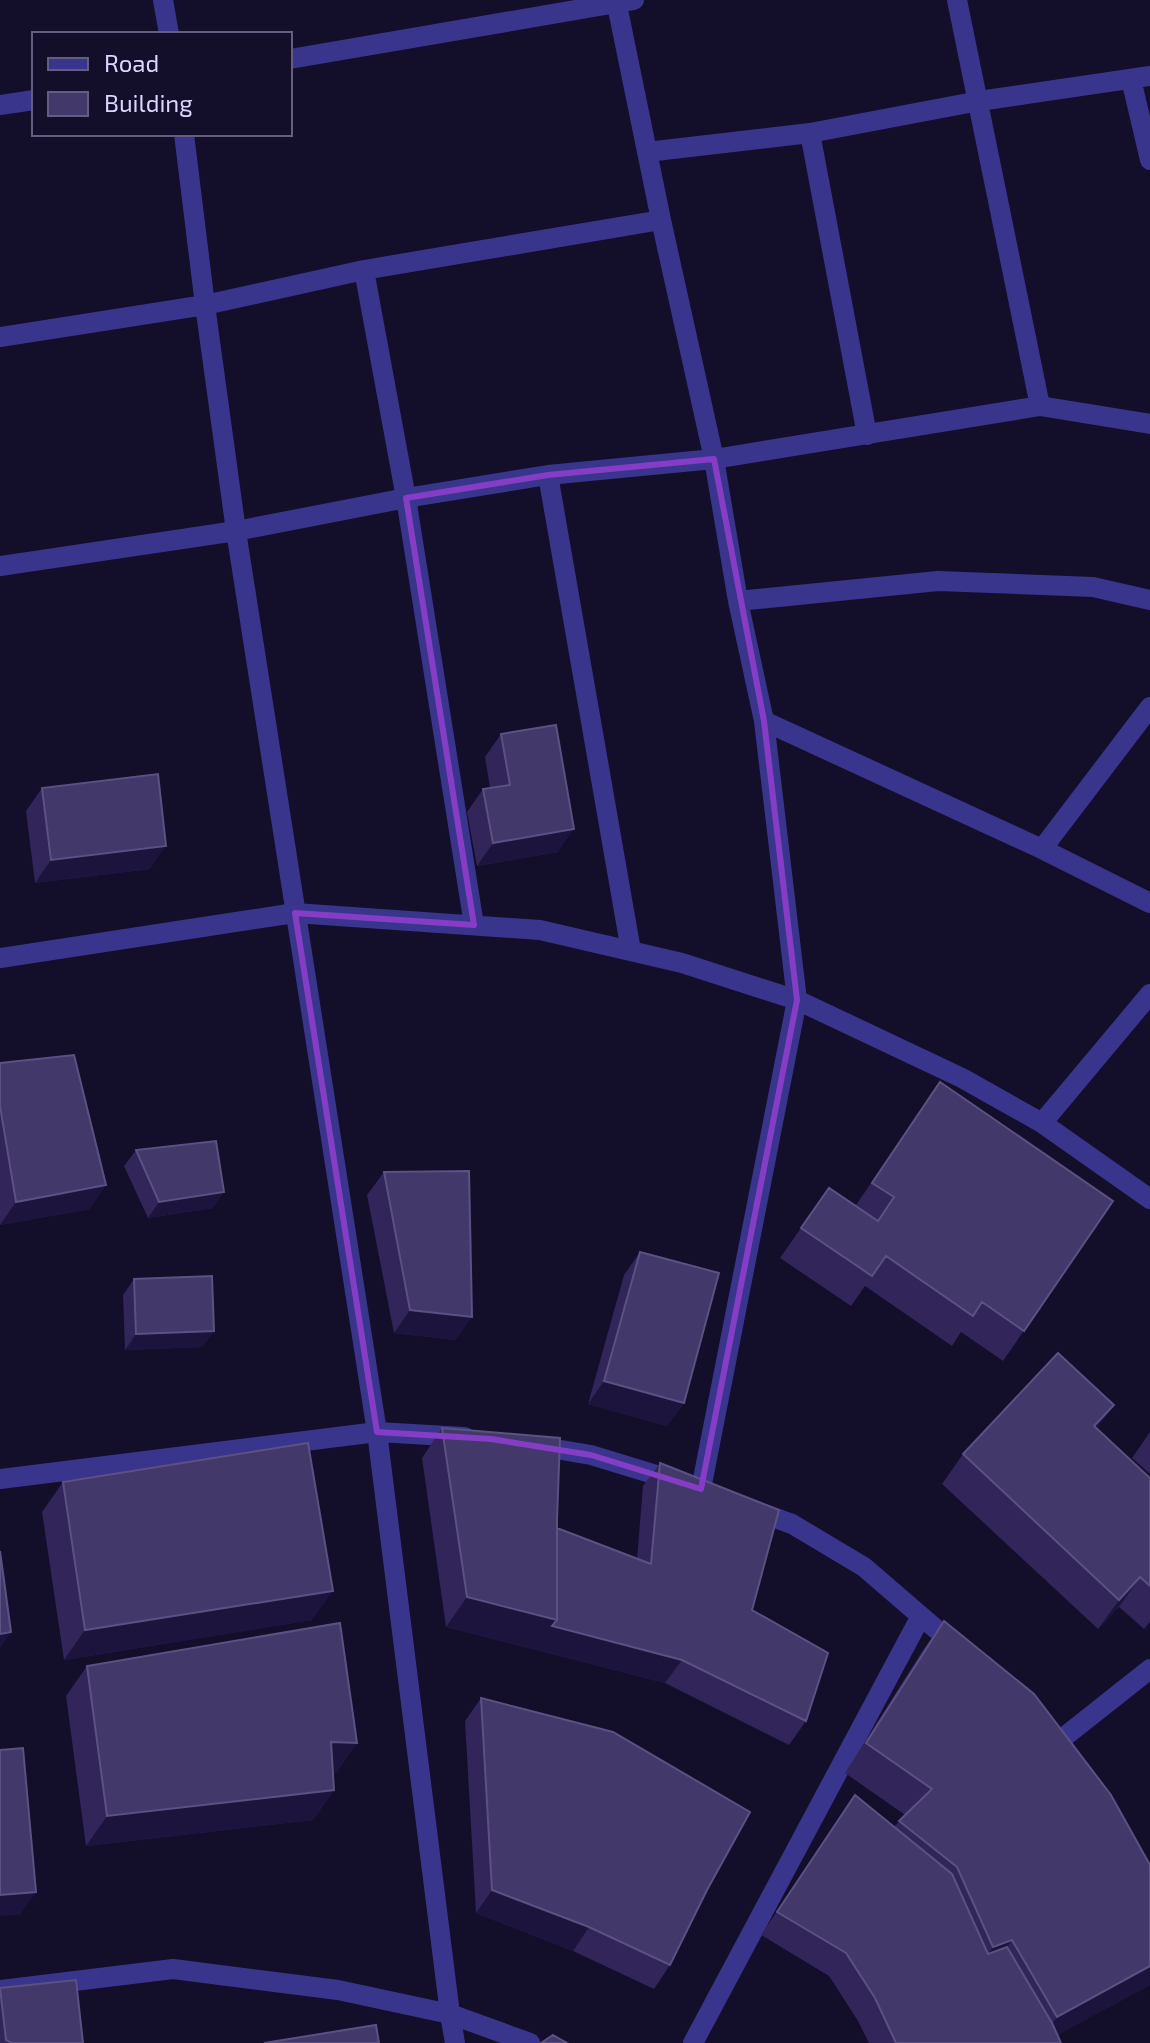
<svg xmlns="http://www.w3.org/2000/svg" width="1150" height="2043" viewBox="0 0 1150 2043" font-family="'Exo 2',sans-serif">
	<rect width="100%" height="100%" fill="#130e29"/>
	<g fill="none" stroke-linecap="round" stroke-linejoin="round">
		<path stroke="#3a358c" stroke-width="20" d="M 163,0 L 169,34
			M 616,0 L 661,220 L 714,459 L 738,601 L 764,721 L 797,1000 L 701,1489
			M 957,0 L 1040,406
			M 290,59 L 634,0
			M 1131,79 L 1150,160
			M 0,105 L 34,100
			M 810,133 L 867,435
			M 184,134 L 205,305 L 236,531 L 377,1432 L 450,2014 L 455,2043
			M 647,152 L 810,133 L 979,101 L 1150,76
			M 364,270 L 406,498 L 474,925
			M 0,337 L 205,305 L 364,270 L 661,220
			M 548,475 L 631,951
			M 0,566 L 236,531 L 406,498 L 548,475 L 714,459 L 1040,406 L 1150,424
			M 738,601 L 938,581 L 1093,587 L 1150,600
			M 764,721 L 1042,849 L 1150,903
			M 1042,849 L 1150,707
			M 0,958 L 295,913 L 540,930 L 682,963 L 797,1000 L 962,1078 L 1042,1123 L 1150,1199
			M 1042,1123 L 1150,994
			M 532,1445 L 591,1455 L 676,1481
			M 0,1479 L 377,1432 L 465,1437
			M 751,1509 L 792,1524 L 864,1567 L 958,1648
			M 1054,1745 L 1150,1669
			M 0,1990 L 173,1969 L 338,1990 L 450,2014 L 530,2043
			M 693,2043 L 921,1616"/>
	</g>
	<path fill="#312559" d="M 501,734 L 558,852 L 477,866 L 467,812 L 483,789 L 490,788 L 485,757 Z
		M 42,788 L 150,869 L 35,883 L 26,811 Z
		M 0,1063 L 90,1209 L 0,1225 Z
		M 940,1082 L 1113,1201 L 1003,1361 L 961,1332 L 952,1346 L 865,1286 L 851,1306 L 780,1258 L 829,1188 L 856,1205 Z
		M 136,1150 L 213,1208 L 148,1218 L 124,1166 Z
		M 384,1172 L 456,1340 L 394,1333 L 367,1195 Z
		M 640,1252 L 684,1403 L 667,1426 L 588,1404 L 624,1275 Z
		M 134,1279 L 214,1331 L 202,1347 L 125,1350 L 123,1295 Z
		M 442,1428 L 557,1528 L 637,1559 L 643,1486 L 660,1463 L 752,1610 L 806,1721 L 789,1745 L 665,1683 L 446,1627 L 422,1458 Z
		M 1097,1429 L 1150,1478 L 1150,1622 L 1144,1629 L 1119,1607 L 1098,1629 L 942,1484 L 963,1454 Z
		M 1150,1432 L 1150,1474 L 1132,1458 Z
		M 63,1482 L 312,1620 L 64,1660 L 42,1512 Z
		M 944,1621 L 1150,1865 L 1150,1985 L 1057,2035 L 1061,2043 L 869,2043 L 858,2021 L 829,1976 L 761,1935 L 855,1795 L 894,1827 L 905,1815 L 845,1773 L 923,1650 Z
		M 87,1666 L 357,1743 L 336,1773 L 333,1773 L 334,1790 L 313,1820 L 86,1846 L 66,1696 Z
		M 481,1698 L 707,1890 L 670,1965 L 654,1989 L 573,1951 L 476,1913 L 465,1721 Z
		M 0,1988 L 83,2043 L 0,2043 Z"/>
	<path fill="#1d143e" d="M 574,829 L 558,852 L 477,866 L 493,843 Z
		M 166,846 L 150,869 L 35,883 L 51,860 Z
		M 106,1185 L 90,1209 L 0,1225 L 16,1202 Z
		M 224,1192 L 213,1208 L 148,1218 L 159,1202 Z
		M 410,1310 L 472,1317 L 456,1340 L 394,1333 Z
		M 214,1331 L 202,1347 L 125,1350 L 136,1334 Z
		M 604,1381 L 684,1403 L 667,1426 L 588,1404 Z
		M 1114,1405 L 1093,1435 L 1094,1426 Z
		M 1140,1577 L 1119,1607 L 1098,1629 L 1119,1600 Z
		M 333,1591 L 312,1620 L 64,1660 L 85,1630 Z
		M 467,1597 L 557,1620 L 682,1660 L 665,1683 L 446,1627 Z
		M 11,1632 L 0,1649 L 0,1634 Z
		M 331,1742 L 357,1743 L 336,1773 L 310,1772 Z
		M 334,1790 L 313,1820 L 86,1846 L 107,1816 Z
		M 492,1890 L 589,1927 L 573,1951 L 476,1913 Z
		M 36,1892 L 20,1915 L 0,1916 L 0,1895 Z
		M 1012,1940 L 991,1970 L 972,1977 L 993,1947 Z
		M 1150,1966 L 1150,1985 L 1043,2043 L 1038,2043 L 1057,2017 Z"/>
	<path fill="#43386a" stroke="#5b5182" stroke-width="2" d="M 556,725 L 574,829 L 493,843 L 483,789 L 510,785 L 501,734 Z
		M 158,774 L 166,846 L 51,860 L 42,788 Z
		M 74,1055 L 106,1185 L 16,1202 L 0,1106 L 0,1063 Z
		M 940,1082 L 1113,1201 L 1024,1331 L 982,1302 L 973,1316 L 886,1256 L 872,1276 L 801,1228 L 829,1188 L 878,1221 L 894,1197 L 872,1183 Z
		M 216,1141 L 224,1192 L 159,1202 L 136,1150 Z
		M 469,1171 L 472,1317 L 410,1310 L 384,1172 Z
		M 640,1252 L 719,1273 L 684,1403 L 604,1381 Z
		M 212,1276 L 214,1331 L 136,1334 L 134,1279 Z
		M 1058,1353 L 1114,1405 L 1094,1426 L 1150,1478 L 1150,1586 L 1140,1577 L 1119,1600 L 963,1454 Z
		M 442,1428 L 560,1438 L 557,1520 L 557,1620 L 467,1597 Z
		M 308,1443 L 333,1591 L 85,1630 L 63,1482 Z
		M 660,1463 L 779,1510 L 752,1610 L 828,1653 L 806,1721 L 682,1660 L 552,1626 L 557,1620 L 557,1528 L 651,1564 Z
		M 0,1551 L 11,1632 L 0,1634 Z
		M 944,1621 L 1034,1694 L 1111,1795 L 1150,1865 L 1150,1966 L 1057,2017 L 1012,1940 L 993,1947 L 957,1867 L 899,1821 L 932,1789 L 866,1743 Z
		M 340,1623 L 357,1743 L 331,1742 L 334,1790 L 107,1816 L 87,1666 Z
		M 481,1698 L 613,1732 L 750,1812 L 707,1890 L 670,1965 L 589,1927 L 492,1890 Z
		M 23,1748 L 36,1892 L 0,1895 L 0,1750 Z
		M 855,1795 L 952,1874 L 988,1954 L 1007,1947 L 1052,2023 L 1061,2043 L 896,2043 L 875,1998 L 846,1953 L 777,1912 Z
		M 76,1980 L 83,2043 L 12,2043 L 6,2040 L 0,1988 Z
		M 376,2025 L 379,2043 L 264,2043 Z
		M 553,2035 L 567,2043 L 541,2043 Z"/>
	<path fill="none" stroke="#853dc5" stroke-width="6" stroke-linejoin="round" d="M 714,459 L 764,721 L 797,1000 L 701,1489 L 591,1455 L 491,1439 L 377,1432 L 295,913 L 474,925 L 406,498 L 548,475 Z"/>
	<rect x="32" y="32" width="260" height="104" fill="#130e29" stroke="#635e7f" stroke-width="2"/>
	<rect x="48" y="58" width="40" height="12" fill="#3a358c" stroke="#635e7f" stroke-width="2"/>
	<text x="104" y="72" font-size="24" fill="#dcd6ff">Road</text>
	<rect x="48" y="92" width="40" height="24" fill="#43386a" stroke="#635e7f" stroke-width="2"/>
	<text x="104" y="112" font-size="24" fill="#dcd6ff">Building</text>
</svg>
